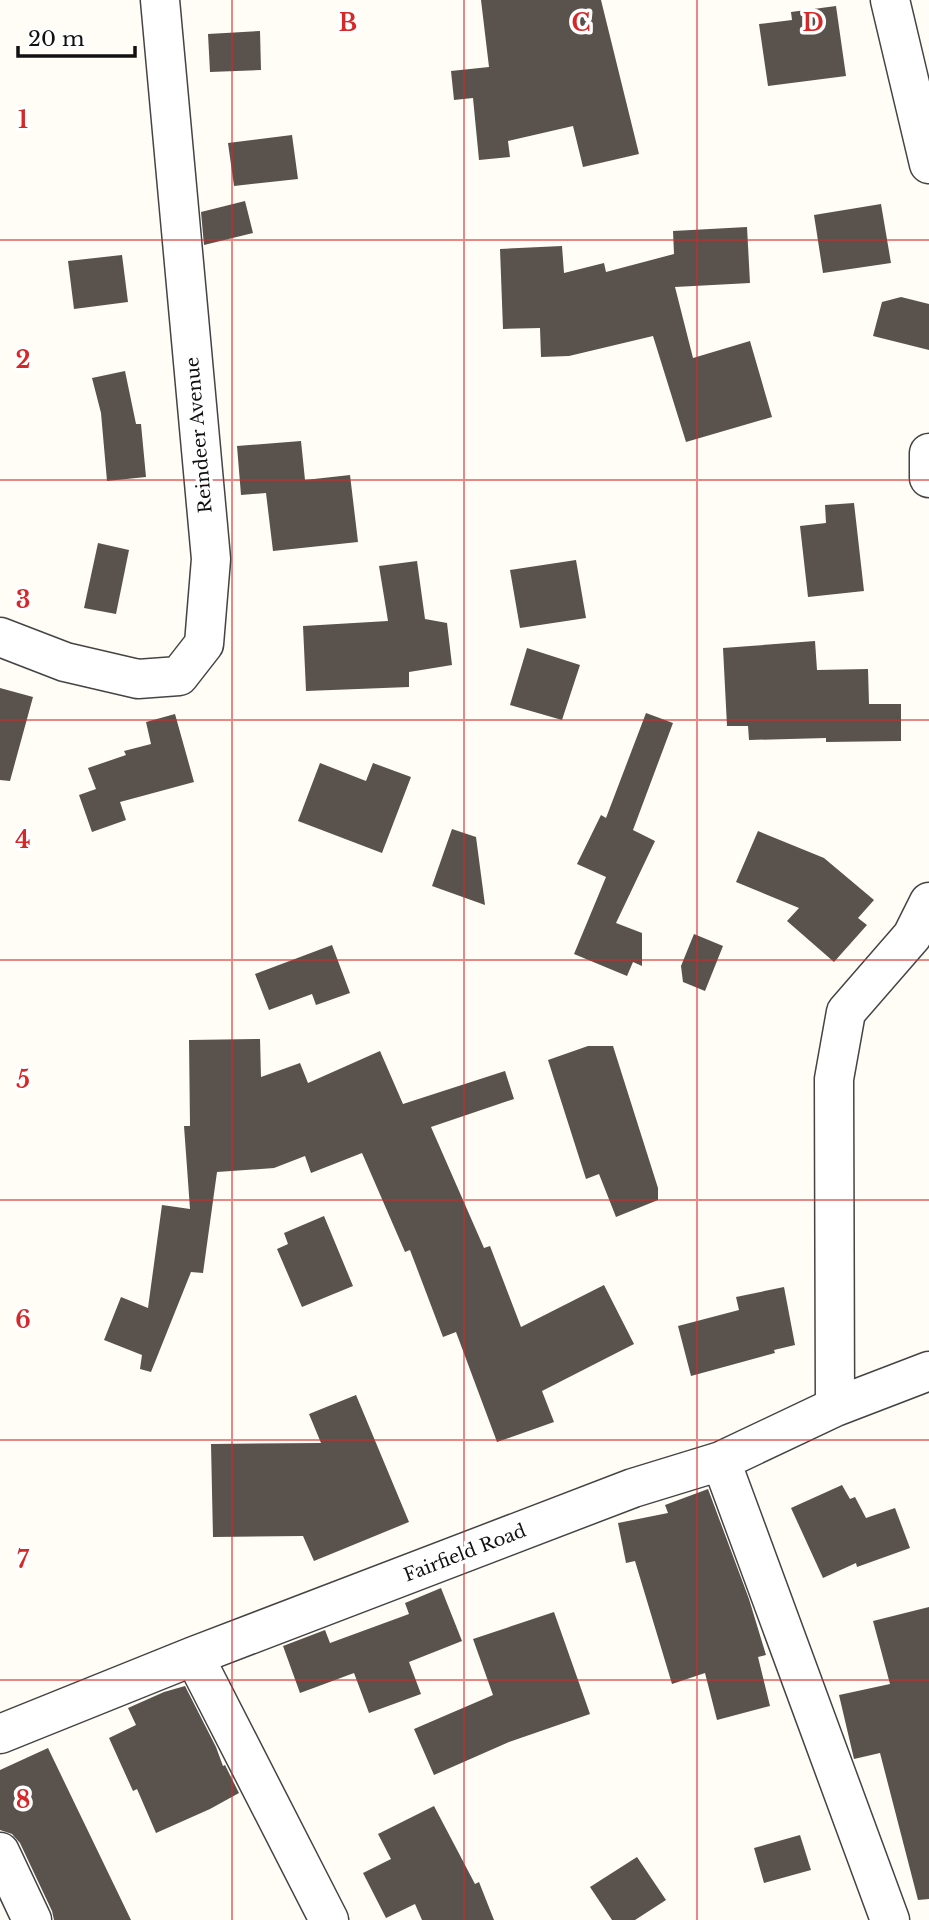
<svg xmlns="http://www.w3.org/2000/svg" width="929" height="1920" viewBox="0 0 929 1920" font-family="'Libre Baskerville',serif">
	<rect width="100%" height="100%" fill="#fffdf5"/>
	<path fill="#5a524d" d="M 481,0 L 601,0 L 639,154 L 583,167 L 573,126 L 508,141 L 510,157 L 479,160 L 473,98 L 454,100 L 451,71 L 489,67 Z
		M 836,6 L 846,76 L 768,86 L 759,24 L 792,20 L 791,12 Z
		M 260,31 L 261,70 L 210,72 L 208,34 Z
		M 292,135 L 298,179 L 234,186 L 228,143 Z
		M 245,201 L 253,233 L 204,245 L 201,212 Z
		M 881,204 L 891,263 L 823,273 L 814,215 Z
		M 747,227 L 750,283 L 675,287 L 693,358 L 750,341 L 772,417 L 686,442 L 653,336 L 569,356 L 541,357 L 540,328 L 503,329 L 500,249 L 562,246 L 564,273 L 604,263 L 606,272 L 674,254 L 673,231 Z
		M 122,255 L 128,302 L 74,309 L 68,261 Z
		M 901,297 L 929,304 L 929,350 L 873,336 L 882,302 Z
		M 125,371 L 136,424 L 141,424 L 146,477 L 107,481 L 101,413 L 92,378 Z
		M 301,441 L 305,480 L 350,475 L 358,542 L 273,551 L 266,493 L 241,495 L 237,446 Z
		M 854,503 L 864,591 L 808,597 L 800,526 L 826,523 L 825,505 Z
		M 98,543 L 129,550 L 116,614 L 84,608 Z
		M 576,560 L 586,618 L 520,628 L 510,570 Z
		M 417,561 L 425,619 L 447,623 L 452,665 L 409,672 L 409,687 L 306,691 L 303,626 L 388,621 L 379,566 Z
		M 815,641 L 817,670 L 868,669 L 869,704 L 901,704 L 901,741 L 826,742 L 826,738 L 749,740 L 748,726 L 727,726 L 723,648 Z
		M 527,648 L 580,665 L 562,720 L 510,705 Z
		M 0,688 L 33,697 L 10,781 L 0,780 Z
		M 646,713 L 673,723 L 633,830 L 655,841 L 616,923 L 642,933 L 642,966 L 633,962 L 627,976 L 574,954 L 606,877 L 577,864 L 601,815 L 606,818 Z
		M 175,714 L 194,782 L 120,802 L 126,820 L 92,832 L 79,795 L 96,789 L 88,768 L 126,755 L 124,751 L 151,744 L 146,722 Z
		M 320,763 L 366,781 L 373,763 L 411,777 L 382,853 L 298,821 Z
		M 452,829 L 476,837 L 485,905 L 432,886 Z
		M 758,831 L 824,858 L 874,900 L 858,918 L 867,925 L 834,962 L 787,921 L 799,908 L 736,882 Z
		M 694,934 L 723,946 L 705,991 L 683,982 L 681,966 Z
		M 332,945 L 350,993 L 316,1005 L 312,994 L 269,1010 L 255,974 Z
		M 260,1039 L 261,1077 L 300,1063 L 308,1083 L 380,1051 L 403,1104 L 505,1071 L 514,1099 L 431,1127 L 484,1248 L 490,1246 L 521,1327 L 604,1285 L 634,1344 L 542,1391 L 554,1422 L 497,1442 L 456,1332 L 443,1337 L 410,1250 L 405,1252 L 362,1153 L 311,1173 L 305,1156 L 274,1168 L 217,1172 L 203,1273 L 191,1272 L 151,1372 L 140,1369 L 142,1355 L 104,1340 L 121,1297 L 148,1308 L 162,1205 L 190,1209 L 184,1126 L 190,1126 L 189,1040 Z
		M 588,1046 L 613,1046 L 658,1188 L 658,1200 L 616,1217 L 599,1174 L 586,1179 L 548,1060 Z
		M 324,1216 L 353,1286 L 302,1307 L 277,1249 L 288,1244 L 284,1233 Z
		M 784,1287 L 795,1345 L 774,1350 L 775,1353 L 691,1376 L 678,1326 L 739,1310 L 736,1297 Z
		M 356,1395 L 409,1522 L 314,1561 L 303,1536 L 213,1537 L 211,1444 L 321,1443 L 309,1414 Z
		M 842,1485 L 850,1499 L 855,1497 L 866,1518 L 895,1508 L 910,1548 L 857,1567 L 856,1563 L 823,1578 L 791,1508 Z
		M 708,1489 L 749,1599 L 766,1655 L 758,1657 L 770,1706 L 717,1720 L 705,1673 L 672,1684 L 635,1561 L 626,1563 L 618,1523 L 668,1513 L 665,1505 Z
		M 441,1588 L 462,1641 L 409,1662 L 421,1694 L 369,1713 L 354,1673 L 300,1693 L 283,1646 L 325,1630 L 330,1643 L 409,1614 L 405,1603 Z
		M 929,1607 L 929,1899 L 918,1900 L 880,1753 L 854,1759 L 839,1695 L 890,1684 L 873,1621 Z
		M 554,1612 L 590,1714 L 509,1742 L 434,1775 L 414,1729 L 493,1695 L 473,1639 Z
		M 185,1686 L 216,1747 L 223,1766 L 225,1765 L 239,1793 L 210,1809 L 156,1833 L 137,1789 L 133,1791 L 109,1738 L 136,1725 L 128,1708 L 164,1692 Z
		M 48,1748 L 74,1802 L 131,1920 L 54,1920 L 52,1911 L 20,1843 L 12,1834 L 0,1830 L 0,1770 Z
		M 434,1806 L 475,1884 L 479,1882 L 494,1920 L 422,1920 L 415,1904 L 386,1918 L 363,1873 L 391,1859 L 378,1834 Z
		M 800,1835 L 811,1870 L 764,1883 L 754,1848 Z
		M 637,1857 L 666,1900 L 635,1920 L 612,1920 L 590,1887 Z"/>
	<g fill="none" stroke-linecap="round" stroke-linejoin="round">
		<g stroke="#444" stroke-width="41">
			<path id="minor" d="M 890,0 L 929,164
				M 929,453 L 929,478
				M 0,637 L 65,662 L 138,679 L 179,676 L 204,644 L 211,559 L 160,0
				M 835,1407 L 834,1079 L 846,1012 L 912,936 L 929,902
				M 721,1461 L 890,1920
				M 194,1656 L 329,1920
				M 0,1734 L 194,1656 L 633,1488 L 721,1461 L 835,1407 L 929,1371
				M 0,1852 L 32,1920"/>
		</g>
		<use href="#minor" stroke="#fff" stroke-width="38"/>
	</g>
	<path fill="none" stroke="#d62828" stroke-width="2" stroke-opacity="0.55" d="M 232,0 L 232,1920M 464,0 L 464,1920M 697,0 L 697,1920M 0,240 L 929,240M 0,480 L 929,480M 0,720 L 929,720M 0,960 L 929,960M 0,1200 L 929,1200M 0,1440 L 929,1440M 0,1680 L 929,1680"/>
	<g text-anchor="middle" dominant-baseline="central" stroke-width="7" stroke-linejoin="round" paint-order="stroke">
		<g font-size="18" fill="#111" stroke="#fff">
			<text transform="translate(199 435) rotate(-95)">Reindeer Avenue</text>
			<text transform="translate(465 1553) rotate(-21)">Fairfield Road</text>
		</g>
	</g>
	<g font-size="23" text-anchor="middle" font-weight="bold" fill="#d62828" stroke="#fff" stroke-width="7" stroke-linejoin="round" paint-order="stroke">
		<text x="348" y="31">B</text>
		<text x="581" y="31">C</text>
		<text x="813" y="31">D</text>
		<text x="23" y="128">1</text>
		<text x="23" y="368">2</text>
		<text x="23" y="608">3</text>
		<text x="23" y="848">4</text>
		<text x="23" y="1088">5</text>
		<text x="23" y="1328">6</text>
		<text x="23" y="1568">7</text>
		<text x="23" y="1808">8</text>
	</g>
	<path d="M18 46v10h117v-10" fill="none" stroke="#111111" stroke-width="3.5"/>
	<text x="28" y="46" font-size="21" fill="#111111" stroke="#ffffff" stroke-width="5" paint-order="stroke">20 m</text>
</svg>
